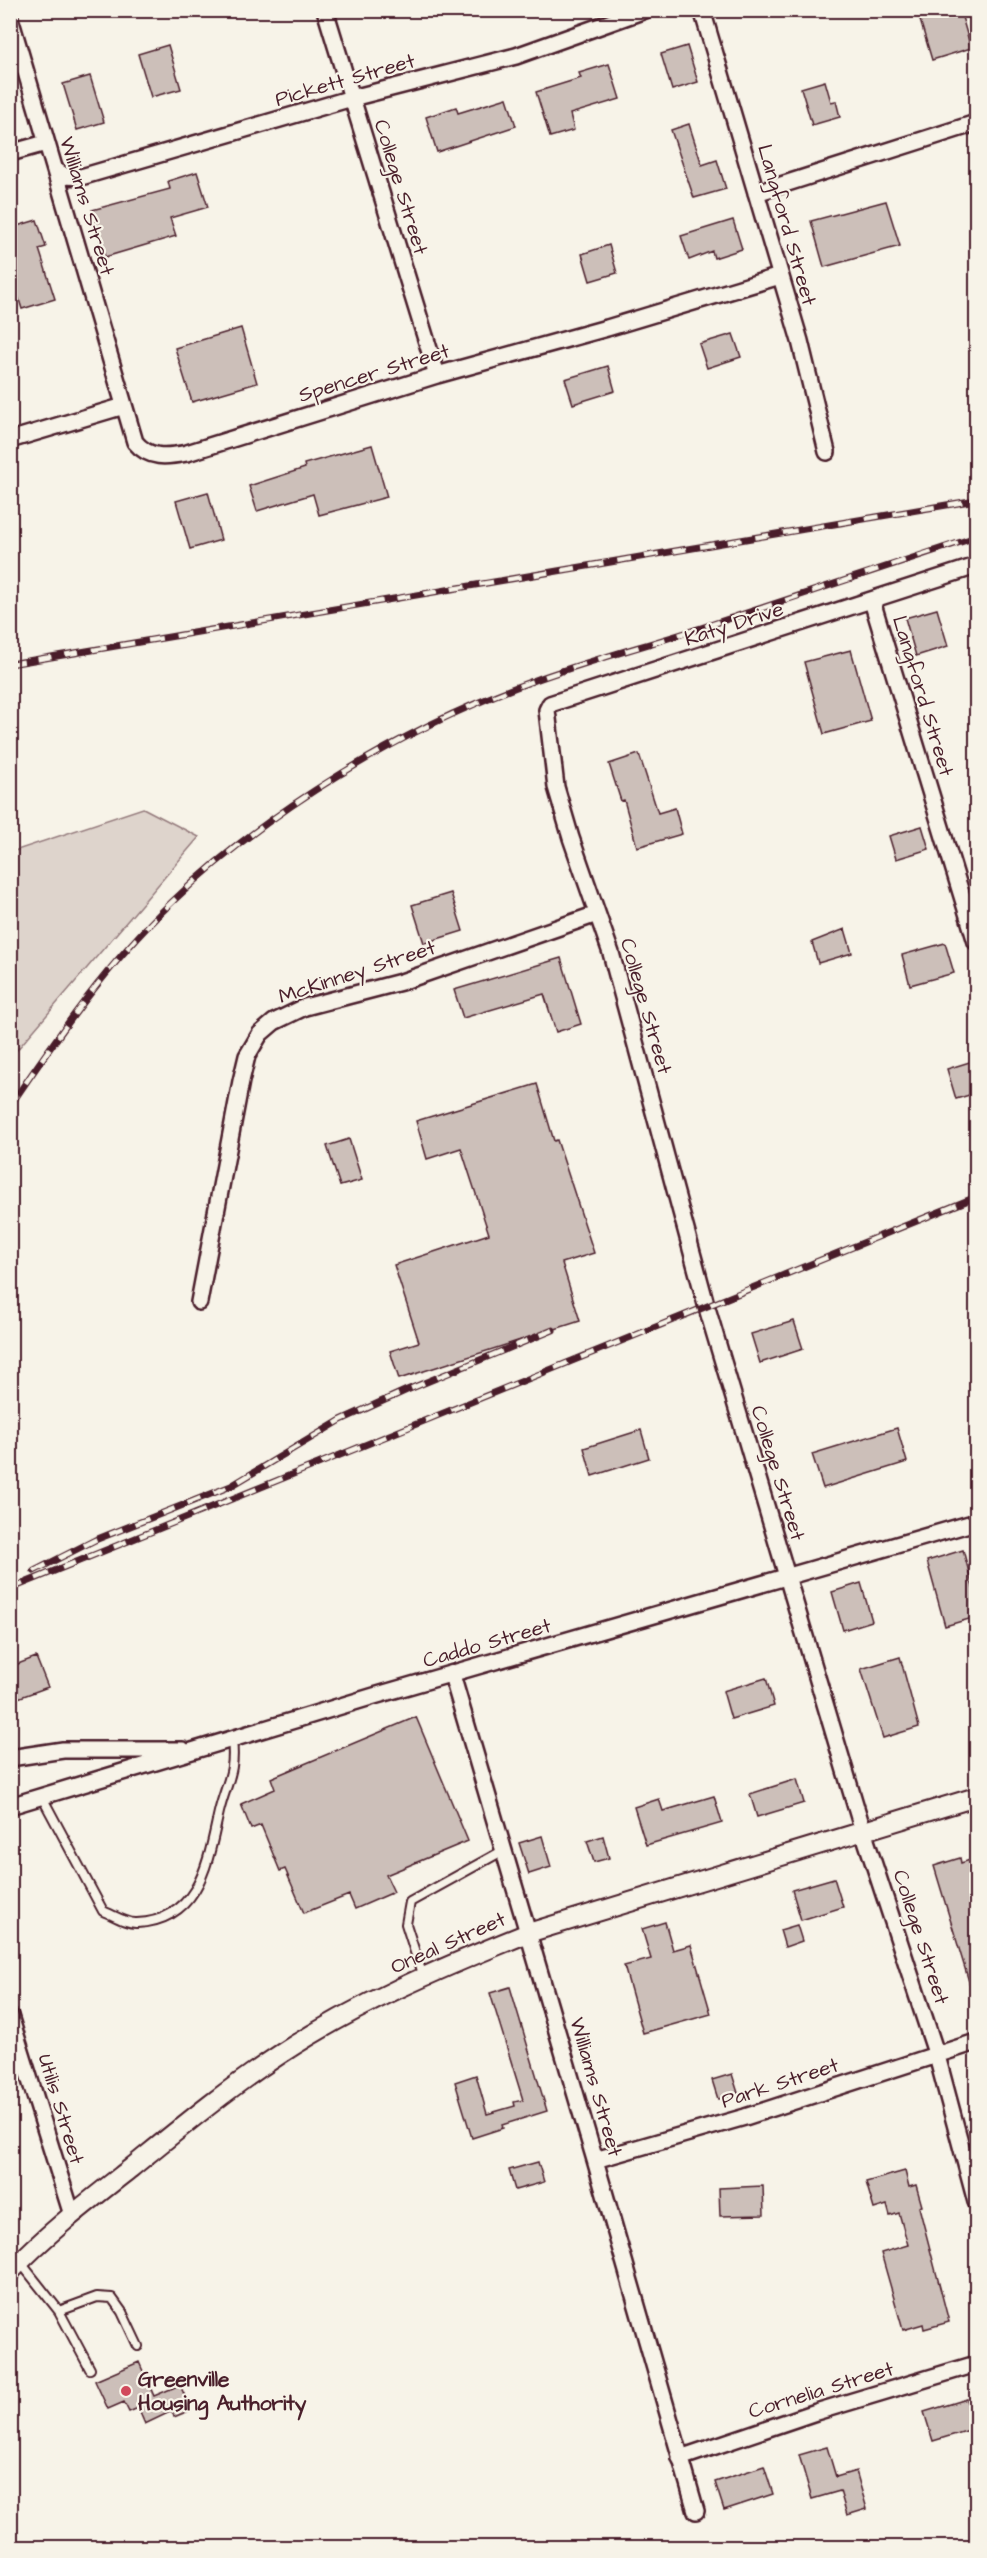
<svg xmlns="http://www.w3.org/2000/svg" width="987" height="2558" viewBox="0 0 987 2558" font-family="'Architects Daughter',sans-serif">
	<rect width="100%" height="100%" fill="#f7f3e8"/>
	<filter id="ink" filterUnits="userSpaceOnUse"><feTurbulence type="fractalNoise" baseFrequency=".0167" numOctaves="2"/><feDisplacementMap in="SourceGraphic" scale="12" xChannelSelector="R" yChannelSelector="G"/><feConvolveMatrix kernelMatrix="1 2 1 2 8 2 1 2 1" color-interpolation-filters="sRGB"/></filter>
	<g filter="url(#ink)">
		<path fill="#ded4cc" stroke="#947a7c" stroke-width="1.5" d="M 143,808 L 199,837 L 11,1057 L 11,852 Z"/>
		<path fill="#ccbfb9" stroke="#4a1f2b" stroke-width="1.5" d="M 917,10 L 960,10 L 971,48 L 932,60 Z
			M 168,45 L 181,89 L 151,97 L 138,54 Z
			M 687,46 L 698,82 L 672,90 L 661,54 Z
			M 609,64 L 620,99 L 570,114 L 574,130 L 550,137 L 536,92 L 581,78 L 579,73 Z
			M 90,76 L 104,122 L 77,130 L 63,84 Z
			M 825,81 L 831,102 L 836,101 L 840,117 L 812,125 L 801,88 Z
			M 507,98 L 516,126 L 437,152 L 426,117 L 456,107 L 458,113 Z
			M 689,124 L 702,165 L 717,160 L 726,189 L 694,198 L 671,130 Z
			M 197,172 L 208,207 L 170,218 L 176,236 L 105,257 L 92,210 L 170,189 L 168,181 Z
			M 886,201 L 900,246 L 824,267 L 811,221 Z
			M 37,220 L 46,247 L 39,249 L 55,299 L 22,309 L 10,271 L 10,228 Z
			M 733,220 L 742,249 L 714,258 L 712,251 L 689,260 L 681,236 Z
			M 609,245 L 617,273 L 590,281 L 582,254 Z
			M 241,328 L 257,383 L 192,402 L 175,348 Z
			M 733,334 L 741,357 L 707,368 L 699,344 Z
			M 608,366 L 615,391 L 573,404 L 565,379 Z
			M 372,445 L 387,497 L 319,515 L 313,494 L 257,511 L 249,486 L 305,468 L 304,464 Z
			M 208,492 L 221,540 L 190,549 L 176,501 Z
			M 937,609 L 948,646 L 916,656 L 905,618 Z
			M 851,650 L 871,721 L 824,734 L 804,662 Z
			M 639,754 L 658,813 L 675,808 L 682,834 L 637,847 L 624,800 L 621,801 L 609,764 Z
			M 922,826 L 929,849 L 896,859 L 889,836 Z
			M 451,893 L 463,931 L 424,943 L 412,905 Z
			M 845,929 L 852,953 L 818,963 L 812,942 Z
			M 945,943 L 954,973 L 910,985 L 902,955 Z
			M 561,958 L 581,1024 L 556,1032 L 544,994 L 463,1018 L 454,990 Z
			M 976,1060 L 976,1093 L 956,1099 L 947,1069 Z
			M 537,1084 L 554,1141 L 557,1140 L 594,1253 L 562,1263 L 580,1321 L 399,1379 L 390,1351 L 419,1342 L 394,1265 L 489,1234 L 461,1148 L 427,1159 L 416,1121 Z
			M 349,1139 L 362,1180 L 340,1186 L 327,1146 Z
			M 794,1321 L 803,1349 L 760,1363 L 751,1334 Z
			M 897,1428 L 907,1462 L 823,1488 L 812,1454 Z
			M 641,1430 L 649,1458 L 592,1476 L 584,1448 Z
			M 963,1550 L 976,1598 L 976,1617 L 945,1626 L 927,1561 Z
			M 861,1583 L 872,1621 L 843,1630 L 832,1592 Z
			M 36,1657 L 48,1687 L 10,1701 L 10,1667 Z
			M 900,1657 L 919,1727 L 883,1738 L 861,1669 Z
			M 766,1678 L 774,1706 L 731,1719 L 723,1691 Z
			M 416,1717 L 468,1841 L 386,1875 L 394,1892 L 355,1909 L 349,1895 L 304,1913 L 285,1869 L 280,1871 L 261,1825 L 251,1829 L 241,1804 L 275,1789 L 271,1778 Z
			M 797,1779 L 804,1803 L 757,1817 L 750,1794 Z
			M 714,1796 L 722,1823 L 646,1845 L 634,1807 L 659,1799 L 663,1811 Z
			M 542,1836 L 551,1867 L 529,1874 L 519,1843 Z
			M 603,1836 L 609,1858 L 594,1862 L 587,1841 Z
			M 960,1858 L 961,1863 L 976,1858 L 976,1995 L 973,1995 L 934,1866 Z
			M 834,1878 L 843,1907 L 801,1920 L 792,1890 Z
			M 665,1922 L 673,1950 L 691,1945 L 711,2014 L 643,2033 L 624,1966 L 651,1959 L 642,1929 Z
			M 797,1925 L 802,1941 L 785,1947 L 780,1930 Z
			M 510,1987 L 547,2111 L 502,2125 L 503,2128 L 472,2138 L 455,2082 L 476,2075 L 487,2114 L 515,2106 L 514,2102 L 523,2100 L 490,1993 Z
			M 732,2074 L 738,2093 L 718,2099 L 712,2080 Z
			M 538,2162 L 544,2182 L 515,2190 L 509,2170 Z
			M 905,2171 L 909,2187 L 916,2185 L 922,2206 L 919,2207 L 949,2322 L 924,2329 L 923,2324 L 903,2330 L 881,2253 L 908,2245 L 899,2213 L 890,2216 L 887,2205 L 874,2209 L 866,2182 Z
			M 763,2186 L 764,2215 L 720,2216 L 719,2188 Z
			M 139,2362 L 154,2396 L 180,2385 L 191,2410 L 174,2417 L 172,2411 L 145,2424 L 138,2408 L 129,2412 L 124,2402 L 108,2409 L 95,2381 Z
			M 967,2399 L 976,2428 L 933,2441 L 924,2412 Z
			M 827,2447 L 836,2477 L 856,2471 L 867,2509 L 847,2515 L 840,2491 L 812,2499 L 799,2455 Z
			M 764,2466 L 773,2494 L 724,2510 L 715,2482 Z"/>
		<g fill="none" stroke-linecap="round" stroke-linejoin="round">
			<g stroke="#4a1f2b" stroke-width="12">
				<path id="service" d="M 42,1797 L 103,1911 C 113,1915 127,1924 137,1923 C 201,1920 208,1860 219,1812 C 226,1783 236,1772 232,1741
					M 423,1977 L 406,1924 L 410,1902 L 504,1850
					M 21,2263 L 59,2311 L 90,2369
					M 59,2311 L 97,2297 L 112,2298 L 122,2312 L 138,2346"/>
			</g>
			<g stroke="#4a1f2b" stroke-width="20">
				<path id="minor" d="M 325,10 L 437,375
					M 702,10 L 800,341 L 827,452
					M 10,18 L 135,442 C 149,459 166,457 187,453 L 437,375 L 607,328 L 780,276
					M 10,153 L 46,143
					M 55,170 L 65,176 L 81,177 L 352,98 L 516,56 L 645,10
					M 756,193 L 976,123
					M 10,440 L 124,406
					M 976,566 L 550,704 L 547,710 L 556,787 L 571,838 L 611,953 L 707,1308 L 863,1831 L 937,2056 L 976,2202
					M 872,601 L 976,942
					M 199,1302 L 241,1081 L 247,1056 L 260,1034 L 274,1022 L 305,1007 L 401,982 L 597,914
					M 452,1675 L 595,2160 L 696,2511
					M 10,1758 L 63,1750 L 183,1750
					M 10,1806 L 374,1696 L 976,1522
					M 10,2016 L 72,2215
					M 595,2160 L 745,2117 L 976,2042
					M 680,2458 L 816,2412 L 976,2364"/>
			</g>
			<g stroke="#4a1f2b" stroke-width="22">
				<path id="tertiary" d="M 10,2272 C 47,2233 89,2201 131,2168 C 179,2129 227,2089 279,2055 C 356,2004 443,1967 528,1933 L 976,1797"/>
			</g>
			<use href="#service" stroke="#f7f3e8" stroke-width="8"/>
			<use href="#minor" stroke="#f7f3e8" stroke-width="15"/>
			<use href="#tertiary" stroke="#f7f3e8" stroke-width="18"/>
			<g stroke="#4a1f2b" stroke-width="7">
				<path id="rail" d="M 10,664 L 976,500
					M 10,1106 C 58,1035 109,962 172,902 C 269,809 404,728 530,682 C 587,661 649,645 707,626 C 797,597 886,566 976,537
					M 34,1571 L 95,1540 L 231,1486 L 341,1420 L 407,1390 L 553,1330
					M 10,1589 L 976,1197"/>
			</g>
			<use href="#rail" stroke="#f7f3e8" stroke-width="4.5" stroke-dasharray="14" stroke-linecap="butt"/>
		</g>
	</g>
	<circle fill="#d1495b" stroke="#f7f3e8" stroke-width="2" cx="126" cy="2391" r="6"/>
	<g text-anchor="middle" dominant-baseline="central" stroke-width="4.5" stroke-linejoin="round" paint-order="stroke">
		<g font-size="21" fill="#4a1f2b" stroke="#f7f3e8">
			<text transform="translate(345 80) rotate(-16)">Pickett Street</text>
			<text transform="translate(401 187) rotate(73)">College Street</text>
			<text transform="translate(87 206) rotate(73)">Williams Street</text>
			<text transform="translate(787 225) rotate(74)">Langford Street</text>
			<text transform="translate(374 373) rotate(-17)">Spencer Street</text>
			<text transform="translate(734 624) rotate(-18)">Katy Drive</text>
			<text transform="translate(923 696) rotate(73)">Langford Street</text>
			<text transform="translate(357 972) rotate(-18)">McKinney Street</text>
			<text transform="translate(646 1006) rotate(74)">College Street</text>
			<text transform="translate(778 1473) rotate(73)">College Street</text>
			<text transform="translate(487 1643) rotate(-16)">Caddo Street</text>
			<text transform="translate(921 1937) rotate(72)">College Street</text>
			<text transform="translate(448 1943) rotate(-24)">Oneal Street</text>
			<text transform="translate(780 2083) rotate(-18)">Park Street</text>
			<text transform="translate(596 2087) rotate(74)">Williams Street</text>
			<text transform="translate(61 2109) rotate(73)">Utilis Street</text>
			<text transform="translate(821 2390) rotate(-17)">Cornelia Street</text>
		</g>
		<g font-size="21" font-weight="bold" fill="#4a1f2b" stroke="#f7f3e8" text-anchor="start">
			<text x="138" y="2379">Greenville<tspan x="138" dy="24">Housing Authority</tspan></text>
		</g>
	</g>
	<rect width="987" height="2558" fill="none" stroke="#f7f3e8" stroke-width="36"/>
	<rect x="18" y="18" width="951" height="2522" fill="none" stroke="#4a1f2b" stroke-width="2" filter="url(#ink)"/>
</svg>
